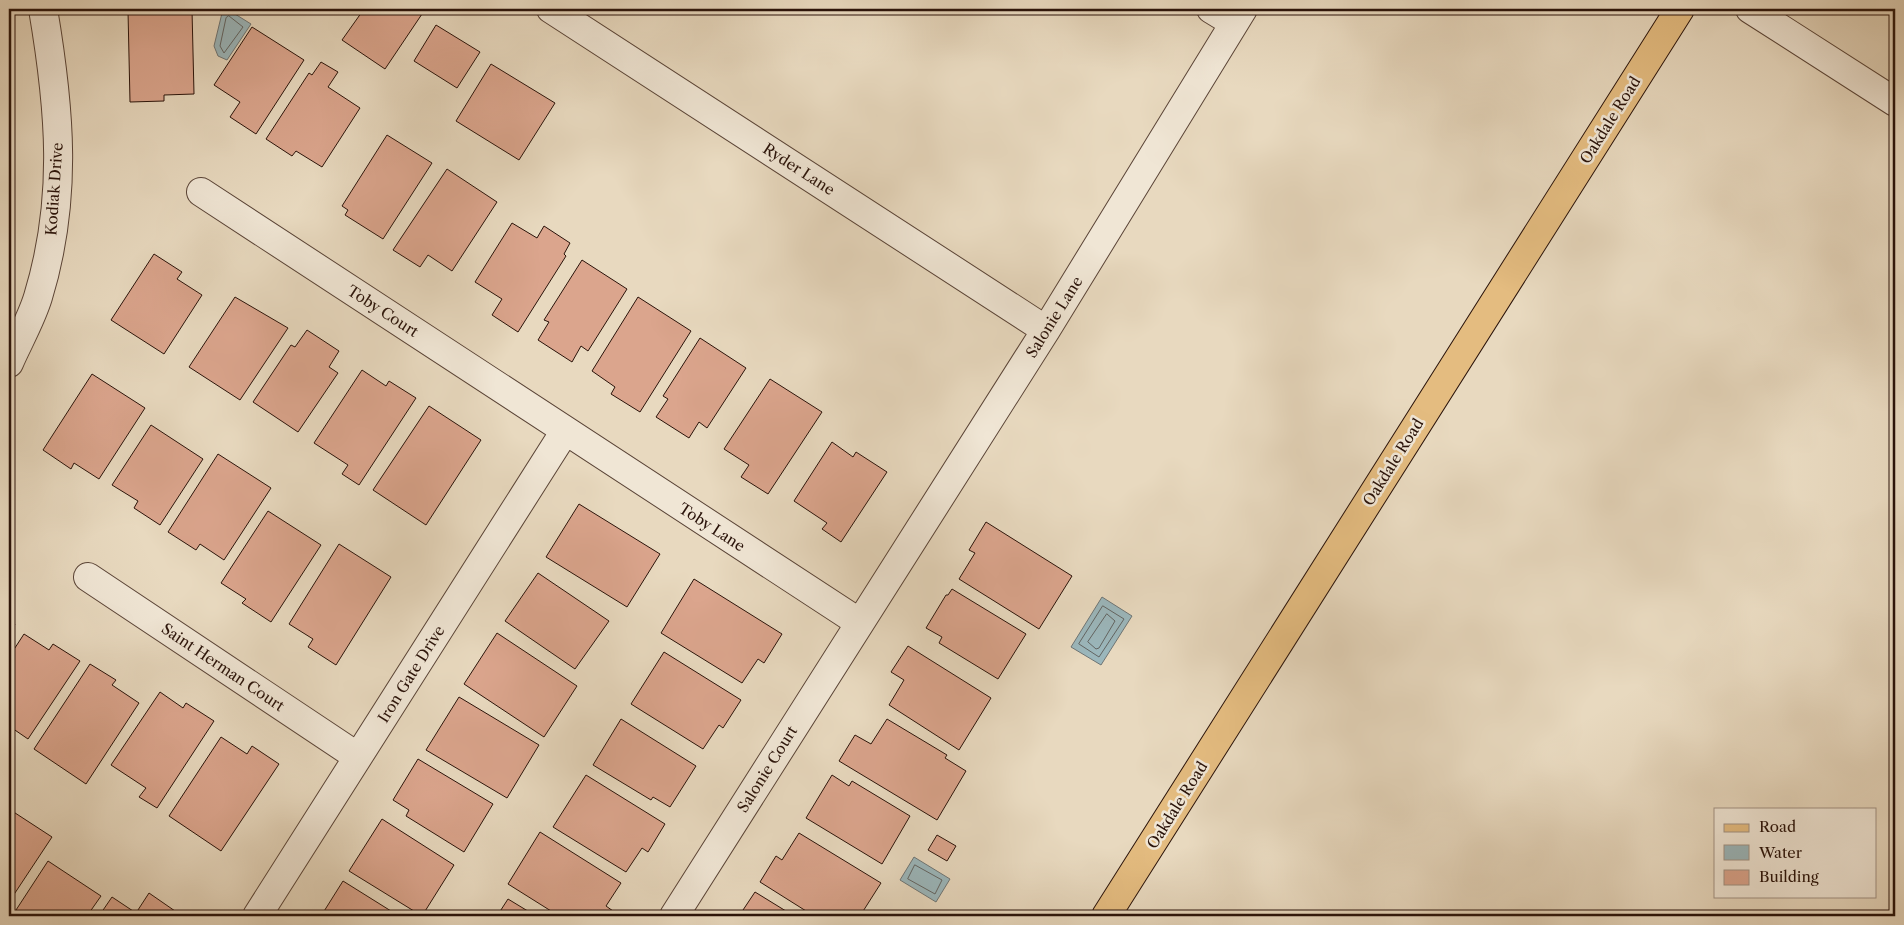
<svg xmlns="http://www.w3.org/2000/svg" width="1904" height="925" viewBox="0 0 1904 925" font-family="'Libre Caslon Text',serif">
	<rect width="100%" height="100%" fill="#e8d9bf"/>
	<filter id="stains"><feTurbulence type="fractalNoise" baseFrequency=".004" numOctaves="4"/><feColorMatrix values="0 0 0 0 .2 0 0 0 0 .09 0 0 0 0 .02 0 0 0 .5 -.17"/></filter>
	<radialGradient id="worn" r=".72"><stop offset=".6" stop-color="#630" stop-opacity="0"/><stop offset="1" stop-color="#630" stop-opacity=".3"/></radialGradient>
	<path fill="#9bb7bc" stroke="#6e7575" d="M 223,9 L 227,9 L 251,24 L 227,60 L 218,56 L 214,46 Z
		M 1102,597 L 1132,616 L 1101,665 L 1071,647 Z
		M 914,857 L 950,879 L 936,902 L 900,880 Z"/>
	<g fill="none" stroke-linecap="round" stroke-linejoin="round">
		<path stroke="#626563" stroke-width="1" d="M 229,16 L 243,27 L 224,53 L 220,46 L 226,18 Z
			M 1103,606 L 1124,619 L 1099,657 L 1079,644 Z
			M 1107,614 L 1115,621 L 1099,648 L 1096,649 L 1088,642 Z
			M 915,865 L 942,880 L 935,894 L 908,879 Z"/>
	</g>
	<path fill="#dba58d" stroke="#2a130a" d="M 364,9 L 414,9 L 422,14 L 385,69 L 342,40 Z
		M 192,10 L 194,94 L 164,95 L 164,101 L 130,102 L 128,11 Z
		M 436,25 L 480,52 L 457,88 L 414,61 Z
		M 252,27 L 304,60 L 256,134 L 230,117 L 240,102 L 214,85 Z
		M 321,62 L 338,72 L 328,87 L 360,108 L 322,167 L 296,151 L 292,156 L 266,139 L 309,73 L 312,75 Z
		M 491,64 L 555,103 L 519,160 L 456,121 Z
		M 387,135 L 432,163 L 383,239 L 345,215 L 348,210 L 342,206 Z
		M 447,169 L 497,202 L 452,271 L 428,255 L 420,267 L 393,250 Z
		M 512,223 L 537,238 L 544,226 L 570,243 L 564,254 L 566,256 L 518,332 L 492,315 L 502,299 L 475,282 Z
		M 154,254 L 182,272 L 177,279 L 202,295 L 164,354 L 111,320 Z
		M 582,260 L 627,289 L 588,351 L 581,346 L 572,362 L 538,340 L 549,322 L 544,320 Z
		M 235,297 L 288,328 L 240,400 L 189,367 Z
		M 638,297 L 691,331 L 640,412 L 611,394 L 615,387 L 592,371 Z
		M 307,330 L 339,351 L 329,367 L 338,373 L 298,432 L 253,402 L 291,345 L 295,347 Z
		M 700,338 L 746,368 L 707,428 L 699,422 L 689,438 L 656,417 L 668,399 L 663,396 Z
		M 362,370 L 386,386 L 389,381 L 416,398 L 359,485 L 342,474 L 348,465 L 314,443 Z
		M 92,374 L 145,408 L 99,479 L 74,463 L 71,469 L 43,450 Z
		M 770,379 L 822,412 L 768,494 L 741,477 L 749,465 L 724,449 Z
		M 429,406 L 481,440 L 426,525 L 373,490 Z
		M 151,425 L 203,459 L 160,525 L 134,508 L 138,501 L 112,485 Z
		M 832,442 L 853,457 L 856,452 L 887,472 L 841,542 L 822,529 L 827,523 L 794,501 Z
		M 218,454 L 271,488 L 224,560 L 200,544 L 196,550 L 168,532 Z
		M 579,504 L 660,554 L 627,607 L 546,557 Z
		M 268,511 L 321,545 L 271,622 L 242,603 L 246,599 L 221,583 Z
		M 986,522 L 1072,576 L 1039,629 L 959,579 L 975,553 L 969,550 Z
		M 339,544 L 391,577 L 336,665 L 308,647 L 313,639 L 289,624 Z
		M 538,573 L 609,621 L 575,669 L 505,621 Z
		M 694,579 L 782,634 L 764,663 L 758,659 L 742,683 L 661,633 Z
		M 952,589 L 1026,634 L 998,679 L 939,643 L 942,637 L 926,628 L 946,595 L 948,595 Z
		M 9,620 L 15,624 L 9,634 Z
		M 497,633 L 577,686 L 544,737 L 464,684 Z
		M 24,634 L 49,650 L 53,644 L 80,661 L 28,739 L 9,726 L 9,657 Z
		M 908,646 L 991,698 L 959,750 L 889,705 L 904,680 L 891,672 Z
		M 664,652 L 741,700 L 723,728 L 719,725 L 703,749 L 631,704 Z
		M 90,664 L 116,680 L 112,685 L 139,703 L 86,784 L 34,749 Z
		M 160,692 L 183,708 L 186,703 L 214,721 L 157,808 L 139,797 L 146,788 L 111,765 Z
		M 459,697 L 539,745 L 507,798 L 426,750 Z
		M 621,719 L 696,766 L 670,807 L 653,797 L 651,800 L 593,765 Z
		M 887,719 L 947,755 L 945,758 L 966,771 L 937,820 L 839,761 L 855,735 L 871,744 Z
		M 221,737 L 247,754 L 252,746 L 279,764 L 221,851 L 169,816 Z
		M 418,759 L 493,804 L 464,852 L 406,816 L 409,810 L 393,800 Z
		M 586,775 L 665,824 L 648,852 L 642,848 L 626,872 L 553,827 Z
		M 832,775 L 849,786 L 852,781 L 910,816 L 882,864 L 806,818 Z
		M 9,809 L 52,837 L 9,902 Z
		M 382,819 L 454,865 L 422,916 L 349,871 Z
		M 540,832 L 621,883 L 606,906 L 613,911 L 609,916 L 559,916 L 508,884 Z
		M 799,833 L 881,883 L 860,916 L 814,916 L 760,882 L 776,856 L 782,860 Z
		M 937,835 L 956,846 L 947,861 L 928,850 Z
		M 48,861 L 101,896 L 87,916 L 26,916 L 16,910 Z
		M 343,881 L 399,916 L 321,916 Z
		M 755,892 L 794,916 L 739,916 Z
		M 149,893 L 175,911 L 172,916 L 99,916 L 112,897 L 136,913 Z
		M 508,899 L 536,916 L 497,916 Z"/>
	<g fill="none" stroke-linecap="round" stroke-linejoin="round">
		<g stroke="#5a4437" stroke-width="30">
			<path id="minor" d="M 551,9 L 1046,330
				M 1211,9 L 1234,23
				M 1750,9 L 1895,102
				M 201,192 L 860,623
				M 9,363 C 18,342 31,320 38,297 C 68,199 60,109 43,9
				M 88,577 L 358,757
				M 257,916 L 565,431
				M 674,916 L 1046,330 L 1243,9"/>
		</g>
		<g stroke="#2a130a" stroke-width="30">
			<path id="major" d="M 1106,916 L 1680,9"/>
		</g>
		<use href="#minor" stroke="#f0e6d5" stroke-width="28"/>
		<use href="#major" stroke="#e4bc80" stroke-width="28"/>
	</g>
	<g text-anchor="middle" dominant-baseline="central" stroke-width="5" stroke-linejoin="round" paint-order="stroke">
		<g font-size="15" fill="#2a130a" stroke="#f0e6d5">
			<text transform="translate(1610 120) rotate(-58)">Oakdale Road</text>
			<text transform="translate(799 169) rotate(33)">Ryder Lane</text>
			<text transform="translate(54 189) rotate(-86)">Kodiak Drive</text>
			<text transform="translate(383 311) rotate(33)">Toby Court</text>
			<text transform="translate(1054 317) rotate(-58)">Salonie Lane</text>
			<text transform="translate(1393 462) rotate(-58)">Oakdale Road</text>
			<text transform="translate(712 527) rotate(33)">Toby Lane</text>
			<text transform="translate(223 667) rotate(34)">Saint Herman Court</text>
			<text transform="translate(411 674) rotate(-58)">Iron Gate Drive</text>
			<text transform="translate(767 769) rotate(-58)">Salonie Court</text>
			<text transform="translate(1177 805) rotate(-58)">Oakdale Road</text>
		</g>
	</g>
	<rect width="1904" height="925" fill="none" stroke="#e8d9bf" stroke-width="30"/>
	<rect x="10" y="10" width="1884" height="905" fill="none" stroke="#2a130a" stroke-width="2.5"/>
	<rect x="15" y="15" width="1874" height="895" fill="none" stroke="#2a130a"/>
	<rect x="1714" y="808" width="162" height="90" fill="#f0e6d5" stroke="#a19284"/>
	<rect x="1724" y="824" width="25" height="8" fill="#e4bc80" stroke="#a19284"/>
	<text x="1759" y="832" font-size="15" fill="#2a130a">Road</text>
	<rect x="1724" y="845" width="25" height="15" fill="#9bb7bc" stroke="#a19284"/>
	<text x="1759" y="858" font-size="15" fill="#2a130a">Water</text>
	<rect x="1724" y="870" width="25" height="15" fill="#dba58d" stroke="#a19284"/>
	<text x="1759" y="882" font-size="15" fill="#2a130a">Building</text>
	<rect width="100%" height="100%" filter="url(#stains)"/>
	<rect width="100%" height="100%" fill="url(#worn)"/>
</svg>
